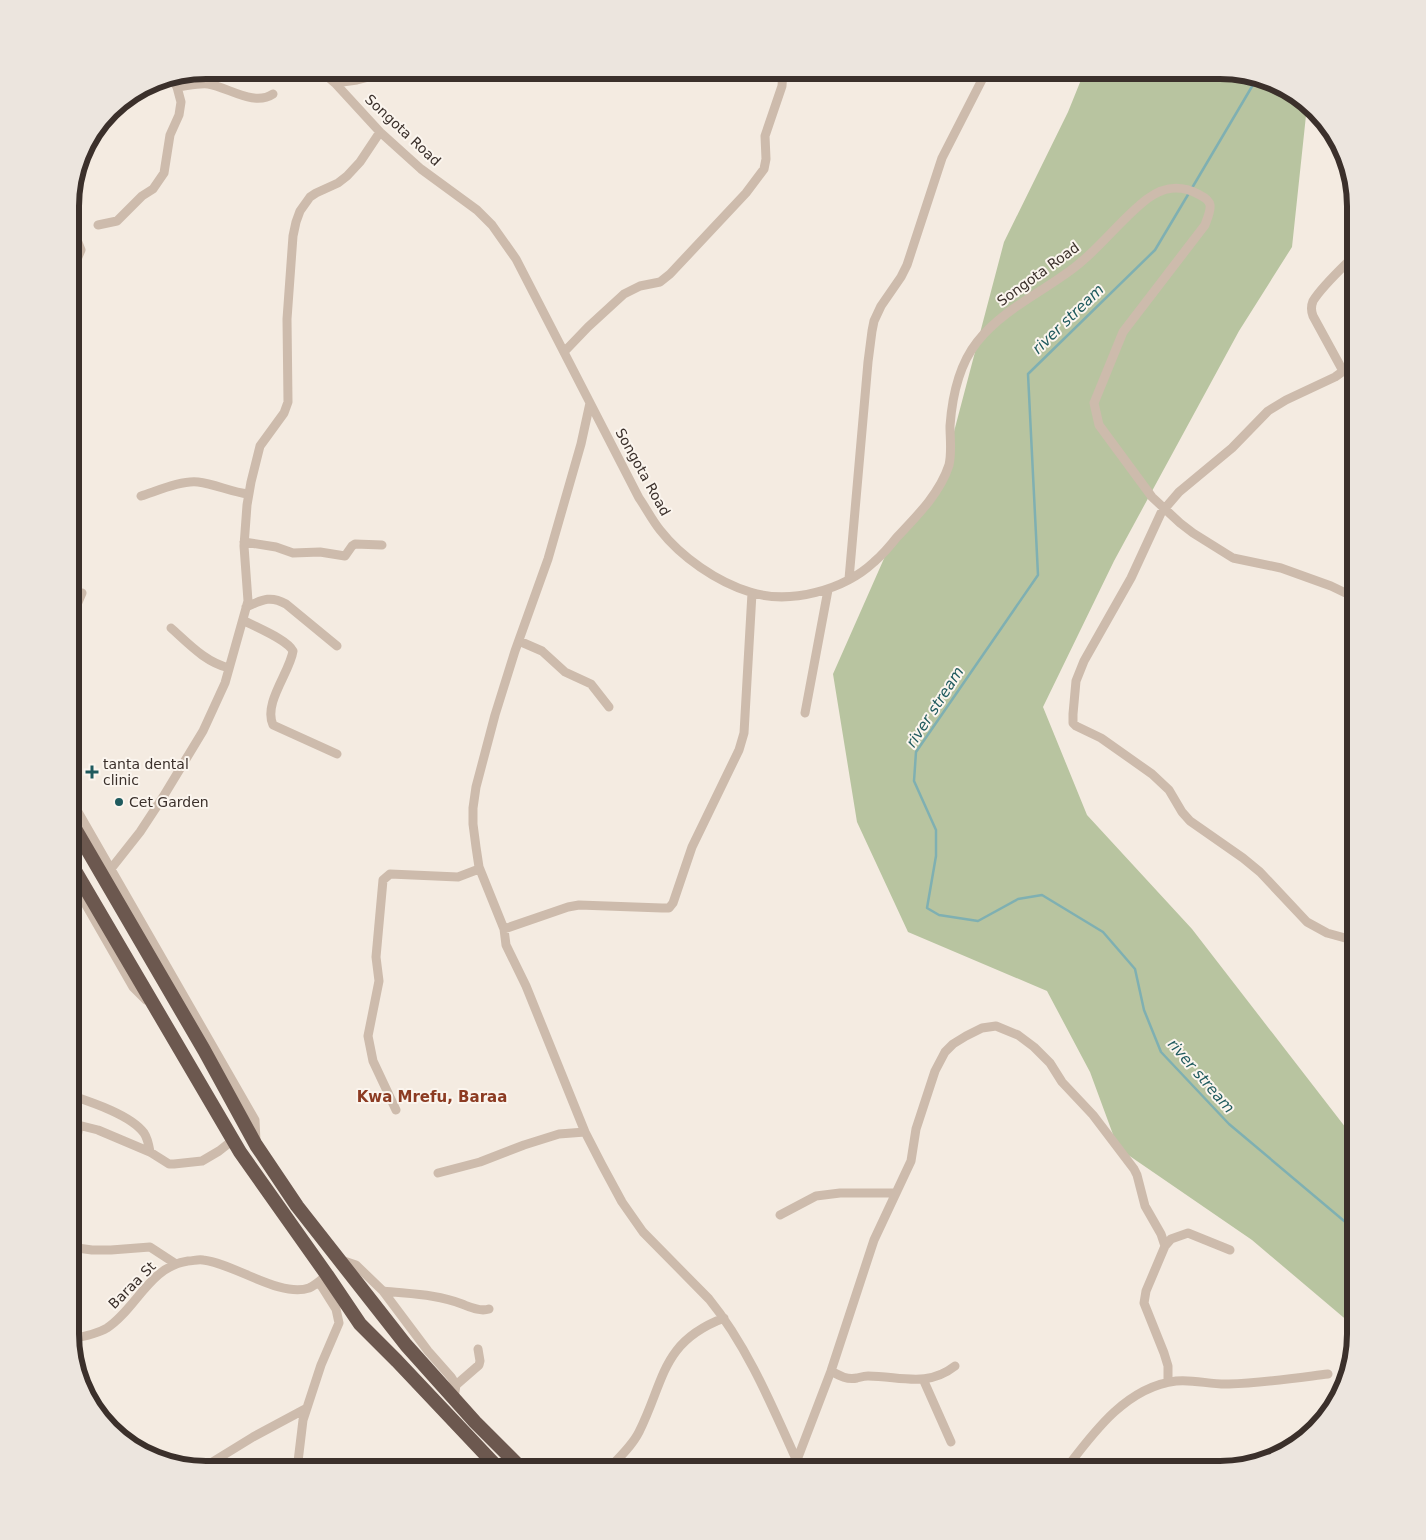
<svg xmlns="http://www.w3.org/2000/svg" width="1426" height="1540" viewBox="0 0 1426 1540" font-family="'DejaVu Sans',sans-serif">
	<rect width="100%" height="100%" fill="#f4ebe1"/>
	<path fill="#b8c4a0" d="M 1085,70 L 1229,70 L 1281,84 L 1307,106 L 1292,247 L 1239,331 L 1114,561 L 1043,707 L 1087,815 L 1192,929 L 1356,1141 L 1356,1328 L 1252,1240 L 1118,1148 L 1090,1072 L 1047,991 L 908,932 L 857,822 L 833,674 L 890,545 L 941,481 L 1004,242 L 1068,112 Z"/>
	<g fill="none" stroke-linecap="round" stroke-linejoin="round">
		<path stroke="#7fb0b2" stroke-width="2.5" d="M 1192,188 L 1257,78
			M 1189,193 L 1155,250 L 1028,374 L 1038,575 L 916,752 L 914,781 L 936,830 L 936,856 L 927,908 L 939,915 L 978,921 L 1018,899 L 1042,895 L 1103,932 L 1135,969 L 1144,1010 L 1161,1052 L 1229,1124 L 1356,1231"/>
		<path stroke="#cdbbac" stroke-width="9" d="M 320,70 L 335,83 L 380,132 L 421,169 L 477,210 L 492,225 L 516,259 L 639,498 C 646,508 652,520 660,530 C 681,557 717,582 750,592 C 790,605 844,590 874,562 C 882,555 890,546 897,537 C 917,516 940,493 949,465 C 952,452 950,439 950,426 C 952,398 959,365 977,342 C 1003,309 1043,292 1075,267 C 1101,247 1121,219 1147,199 C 1163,187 1179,184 1198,194 C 1202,196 1209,199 1210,205 C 1211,211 1207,219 1205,225 L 1123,332 L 1094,403 L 1099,425 L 1152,497 L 1180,523 L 1193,533 L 1233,558 L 1281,568 L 1331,586 L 1356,598
			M 335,83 L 357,80 L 397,70
			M 177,87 C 187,86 198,83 208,84 C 228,87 254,107 273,94
			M 98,225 L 117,221 L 142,196 L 153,189 L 164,173 L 170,135 L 179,115 L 181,102 L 177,87 L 170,77
			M 70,261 L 78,257 L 81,250 L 77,240 L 70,234
			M 564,352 L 588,327 L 624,294 L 640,286 L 660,282 L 670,274 L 746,193 L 764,169 L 766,159 L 765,136 L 782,86 L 783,70
			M 1356,362 L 1335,377 L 1286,400 L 1268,411 L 1232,448 L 1179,492 L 1161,513 L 1131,578 L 1084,661 L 1076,681 L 1073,714 L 1073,723 L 1076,726 L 1101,738 L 1152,774 L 1169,790 L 1182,812 L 1190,821 L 1243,858 L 1260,872 L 1307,922 L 1327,933 L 1356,941
			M 1343,371 L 1313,316 C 1311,311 1311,306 1313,301 C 1322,286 1343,267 1356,254
			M 590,403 L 581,444 L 548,559 L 515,651 L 495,715 L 476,787 L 473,808 L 473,824 L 476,847 L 479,867 L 504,929 L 506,945 L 526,986 L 585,1132 L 602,1165 L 622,1202 L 643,1232 L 709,1299 C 749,1348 775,1413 801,1470
			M 141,496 C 157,491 182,480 198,482 C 215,484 231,492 248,494
			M 244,542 L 276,547 L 293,553 L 320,552 L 345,556 L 352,546 L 355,544 L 382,545
			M 849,579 L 868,362 L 872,331 L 874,321 L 881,306 L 901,277 L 907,265 L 942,158 L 987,70
			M 246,607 C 262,600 270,595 286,604 L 337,646
			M 243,620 C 255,627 287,639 293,651 C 290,672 263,703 273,725 L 337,754
			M 70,621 L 82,593
			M 171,628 C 189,644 205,662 229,668
			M 519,641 L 542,651 L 565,672 L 591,684 L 609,707
			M 805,713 L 828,590
			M 70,798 L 255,1120 L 256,1141
			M 110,870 L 140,832 L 163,797 L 203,731 L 225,683 L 248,601 L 244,546 L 247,505 L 251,482 L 260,446 L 284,413 L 288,402 L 287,319 L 293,236 L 296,222 L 300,211 L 310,197 L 316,193 L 338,183 L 347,176 L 360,162 L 380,132
			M 70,877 L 133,987 L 146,1000
			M 504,929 L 568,907 L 579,905 L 662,908 L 669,908 L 673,903 L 692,847 L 739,750 L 744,733 L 752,593
			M 70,1095 C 91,1102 131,1115 144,1133 C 148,1139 149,1146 150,1152
			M 396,1110 L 373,1061 L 368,1036 L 379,981 L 376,957 L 383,880 L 390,874 L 458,877 L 479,869
			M 70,1123 L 98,1130 L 150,1152 L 169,1164 L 174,1164 L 202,1161 L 219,1151 L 233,1140
			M 438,1173 L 480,1162 L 524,1145 L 559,1134 L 585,1132
			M 70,1182 L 79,1125
			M 780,1215 L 816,1196 L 840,1193 L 895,1193
			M 1165,1246 L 1171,1239 L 1188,1233 L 1230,1250
			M 70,1247 L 92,1250 L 111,1250 L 150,1247 L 176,1264
			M 341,1260 L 356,1265 L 383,1291 L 428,1351 L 451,1377 L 456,1385 L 454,1398
			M 383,1291 C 409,1294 437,1294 462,1304 C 470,1307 480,1312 489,1309
			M 71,1339 C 82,1337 97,1334 107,1328 C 136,1309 150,1266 188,1261 C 193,1261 198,1259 203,1260 C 233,1263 280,1298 309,1288 C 316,1285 322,1279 327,1275
			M 831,1371 C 840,1376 847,1380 857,1378 C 861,1377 864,1376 868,1376 C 900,1376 927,1388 955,1366
			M 923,1379 L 951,1442
			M 456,1385 L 479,1365 L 480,1361 L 478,1349
			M 797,1460 L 831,1371 L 874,1240 L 911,1161 L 916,1129 L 935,1071 L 945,1052 L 953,1044 L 966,1036 L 982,1028 L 996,1026 L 1018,1035 L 1034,1047 L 1050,1063 L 1062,1082 L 1093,1115 L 1134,1169 L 1137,1175 L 1145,1206 L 1161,1234 L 1165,1246 L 1146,1291 L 1144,1303 L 1164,1353 L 1168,1366 L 1168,1382
			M 201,1469 L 253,1437 L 307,1408
			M 297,1470 L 303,1420 L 321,1365 L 339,1323 L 336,1309 L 319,1282
			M 607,1470 C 618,1459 632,1446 639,1432 C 665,1380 661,1342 724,1318
			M 1065,1470 C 1093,1433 1126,1387 1176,1381 C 1194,1379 1211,1385 1229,1384 C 1262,1383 1296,1378 1328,1374"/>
		<path stroke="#6c584f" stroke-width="14" d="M 70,820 L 204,1050 L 256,1145 L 297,1206 L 406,1345 L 475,1422 L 523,1470
			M 70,862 L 240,1152 L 327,1275 L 360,1324 L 397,1361 L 500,1470"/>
	</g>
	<g fill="#1f5a5e" stroke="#fbf5ee" stroke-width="2">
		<path d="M89.5 764.5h5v5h5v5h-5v5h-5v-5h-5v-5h5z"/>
		<circle cx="119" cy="802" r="5"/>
	</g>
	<g text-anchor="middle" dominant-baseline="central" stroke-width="4" stroke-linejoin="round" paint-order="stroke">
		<g font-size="14" fill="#3b302b" stroke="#fbf5ee">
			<text transform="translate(403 130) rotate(43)">Songota Road</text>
			<text transform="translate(1038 274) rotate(-36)">Songota Road</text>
			<text transform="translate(643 472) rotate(61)">Songota Road</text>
			<text transform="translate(132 1285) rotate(-45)">Baraa St</text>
		</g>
		<g font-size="14" fill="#3b302b" stroke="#fbf5ee" text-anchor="start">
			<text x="103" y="764">tanta dental<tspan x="103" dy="16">clinic</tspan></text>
			<text x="129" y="802">Cet Garden</text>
		</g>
		<g font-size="15" font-style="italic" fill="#1f5a5e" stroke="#fbf5ee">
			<text transform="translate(1068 319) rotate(-44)">river stream</text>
			<text transform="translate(935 707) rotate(-57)">river stream</text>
			<text transform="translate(1201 1076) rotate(49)">river stream</text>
		</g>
		<g font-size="15" font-weight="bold" fill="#8c3b22" stroke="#fbf5ee">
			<text x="432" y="1097">Kwa Mrefu, Baraa</text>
		</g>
	</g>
	<path d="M0 0H1426V1540H0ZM206 79H1220A127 127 0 0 1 1347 206V1334A127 127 0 0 1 1220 1461H206A127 127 0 0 1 79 1334V206A127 127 0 0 1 206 79Z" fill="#ece5de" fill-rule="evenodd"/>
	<path fill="none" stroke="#3b302b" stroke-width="6" d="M206 79H1220A127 127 0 0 1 1347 206V1334A127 127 0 0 1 1220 1461H206A127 127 0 0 1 79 1334V206A127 127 0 0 1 206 79Z"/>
</svg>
